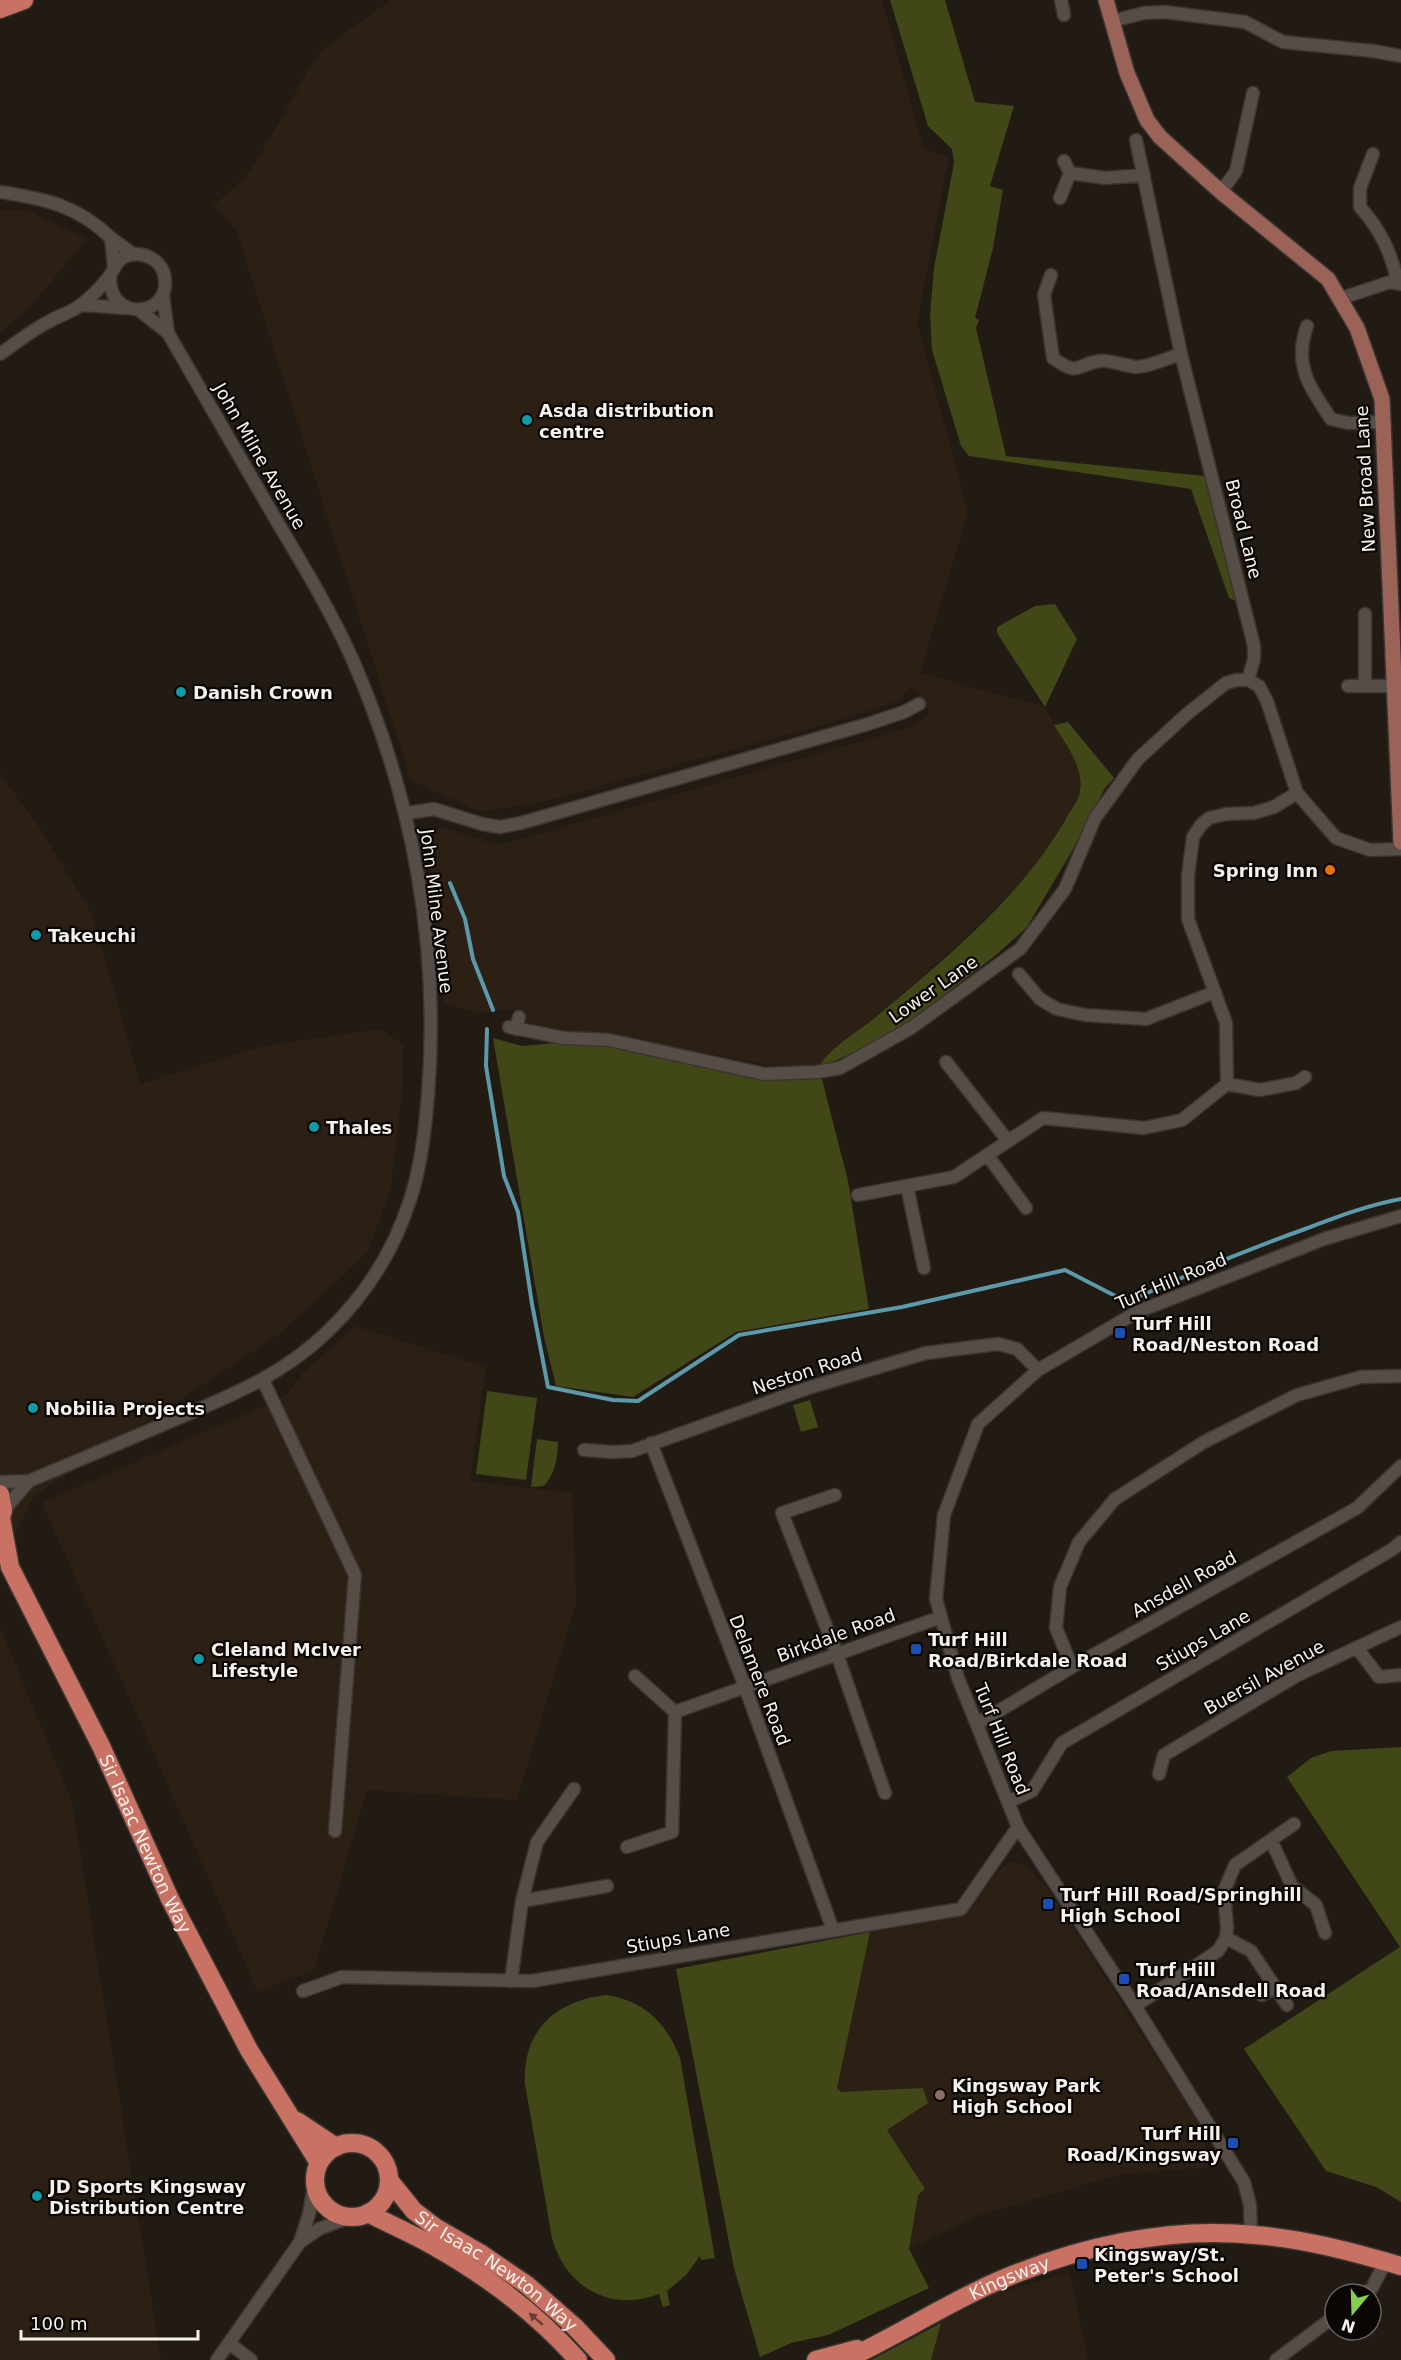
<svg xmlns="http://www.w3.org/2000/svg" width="1401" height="2360" viewBox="0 0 1401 2360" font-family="'DejaVu Sans',sans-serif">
	<rect width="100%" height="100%" fill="#221b14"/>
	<path fill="#2c2015" d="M 391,0 L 882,0 L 924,150 L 949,156 L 917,323 L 968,512 L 920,673 L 1045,707 L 1080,769 L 1080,792 L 1054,840 L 1022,882 L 960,943 L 876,1017 L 831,1052 L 819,1066 L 770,1065 L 616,1037 L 525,1026 L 525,1012 L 513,1009 L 479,1013 L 444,1003 L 428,848 L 432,836 L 438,829 L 446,828 L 496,845 L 507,843 L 908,728 L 927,716 L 929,712 L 912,684 L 901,700 L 840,720 L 546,801 L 479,812 L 411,780 L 236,229 L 213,206 L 246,177 L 282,118 L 310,67 L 322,50 Z
		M 27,210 L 87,239 L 29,308 L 0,332 L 0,211 Z
		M 0,774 L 39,827 L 93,916 L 140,1084 L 263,1046 L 381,1029 L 403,1045 L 403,1082 L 391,1187 L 368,1252 L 278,1335 L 34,1496 L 0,1566 Z
		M 355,1326 L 486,1367 L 470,1481 L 572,1493 L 576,1603 L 517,1800 L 367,1790 L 314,1970 L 258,1992 L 151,1746 L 42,1503 L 286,1396 L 302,1374 Z
		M 0,1627 L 72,1802 L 161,2360 L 0,2360 Z
		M 1012,1862 L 1025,1864 L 1047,1887 L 1200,2125 L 1212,2167 L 1122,2174 L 979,2215 L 910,2249 L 929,2288 L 828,2335 L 791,2343 L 760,2357 L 734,2268 L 676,1969 L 964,1915 L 1002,1867 Z
		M 1070,2272 L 1088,2360 L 871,2360 L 995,2294 Z"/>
	<path fill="#414717" d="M 890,0 L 945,0 L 975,102 L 1014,106 L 990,186 L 1003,190 L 993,248 L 975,318 L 979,320 L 976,328 L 1006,456 L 1205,476 L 1236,601 L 1229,598 L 1191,489 L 969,456 L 961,446 L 932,350 L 930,315 L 934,268 L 954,163 L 952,149 L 928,126 Z
		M 1055,604 L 1077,639 L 1045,707 L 997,633 L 997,627 L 1035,606 Z
		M 1068,722 L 1114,778 L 1105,788 L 1072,851 L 1027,927 L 996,955 L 893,1034 L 837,1060 L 819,1066 C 833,1045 858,1032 877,1016 C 947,957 1023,896 1068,815 C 1072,808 1079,799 1080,791 C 1084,767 1066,745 1054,725 Z
		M 493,1038 L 522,1046 L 566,1042 L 600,1044 L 761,1080 L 822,1079 L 848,1181 L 869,1309 L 736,1332 L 633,1397 L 556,1386 L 544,1337 Z
		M 487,1391 L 537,1398 L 526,1480 L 476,1474 Z
		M 810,1400 L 818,1427 L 801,1432 L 793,1405 Z
		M 537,1439 L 558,1442 C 557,1460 556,1472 544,1486 L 531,1487 Z
		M 1401,1747 L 1401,2202 L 1376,2187 L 1326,2171 L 1244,2049 L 1400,1947 L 1287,1777 L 1311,1758 L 1331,1751 Z
		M 870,1932 L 837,2088 L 841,2092 L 923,2088 L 928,2103 L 887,2130 L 925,2189 L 918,2195 L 909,2249 L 929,2288 L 828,2335 L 791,2343 L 760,2357 L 734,2268 L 676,1969 Z
		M 607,1995 C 644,2001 667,2023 680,2058 L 715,2258 L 701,2260 L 700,2256 L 686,2275 L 667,2291 L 670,2305 L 663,2307 L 659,2294 C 611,2313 565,2287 552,2238 L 525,2084 C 522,2031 556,2000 607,1995 Z
		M 941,2323 L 931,2360 L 871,2360 Z"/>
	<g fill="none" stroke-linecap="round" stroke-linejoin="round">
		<path stroke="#5c99ab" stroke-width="4" d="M 450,883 L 465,919 L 473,959 L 493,1010
			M 487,1029 L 486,1066 L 504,1176 L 518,1212 L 532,1304 L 548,1387 L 613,1400 L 638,1401 L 739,1335 L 902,1307 L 1065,1270 L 1127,1302 C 1186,1275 1244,1251 1305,1229 C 1337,1217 1368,1205 1401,1199"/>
		<g stroke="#3a3531" stroke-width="15">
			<path id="minor" d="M 1061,0 L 1064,15
				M 1112,21 L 1144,13 L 1165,12 L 1245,22 L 1283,42 L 1373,51 L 1401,56
				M 1136,140 L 1181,354 L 1254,646 L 1254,659 L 1248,680 L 1259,686 L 1267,701 L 1297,793 L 1336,838 L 1370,850 L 1401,849
				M 1373,154 L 1360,188 L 1360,207 C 1381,230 1391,253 1398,283
				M 1070,173 L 1105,178 L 1144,175
				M 0,192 C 45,199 77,205 111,238
				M 1221,192 L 1236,171 L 1253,93
				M 1060,198 L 1070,173 L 1064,161
				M 114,267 L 111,238 L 133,254
				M 1051,275 L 1044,295 L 1053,358 C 1079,377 1075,365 1099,361 C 1107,359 1126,366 1136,367 C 1150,367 1167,358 1181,354
				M 163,295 L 168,333
				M 1339,299 L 1390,282 L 1401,284
				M 81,305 L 125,308
				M 1307,326 C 1293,366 1310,387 1331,419 L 1348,423 L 1383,422
				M 0,354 C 16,343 32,330 50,321 C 60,315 73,312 82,304 C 91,297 101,287 108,278 C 114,271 115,262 124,257 C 133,253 142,253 151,258 C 159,262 164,270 165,279 C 169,318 109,322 110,277
				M 1365,614 L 1365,686
				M 1348,686 L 1395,686
				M 407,813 L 434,809 L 482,824 L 500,827 L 521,823 L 868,724 L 904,712 L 919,704
				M 1019,974 L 1040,999 L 1057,1009 L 1085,1015 L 1146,1019 L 1215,992
				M 509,1027 L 564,1038 L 609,1040 L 764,1074 L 817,1072 L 840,1068 L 911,1028 L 1020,949 L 1065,889 L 1095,818 L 1138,759 L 1187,714 L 1226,683 L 1237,680 L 1248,680
				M 516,1029 L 519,1017
				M 946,1062 L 1008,1141
				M 1227,1084 L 1260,1090 L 1296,1083 L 1305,1077
				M 988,1156 L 1026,1208
				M 907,1186 L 924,1268
				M 858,1195 L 954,1177 L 1043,1118 L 1144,1128 L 1182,1120 L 1227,1084 L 1226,1023 L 1188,919 L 1188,876 L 1193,837 L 1201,825 L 1209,818 L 1226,814 L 1254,813 L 1274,807 L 1297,793
				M 263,1380 L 355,1575 L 335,1831
				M 651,1443 L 745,1687 L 833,1930
				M 584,1450 L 612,1452 L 632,1451 L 808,1388 L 926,1353 L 998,1344 L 1017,1349 L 1038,1370
				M 0,1482 L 29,1481 C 75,1462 121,1442 167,1423 C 225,1398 281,1377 327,1332 C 365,1296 394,1250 410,1200 C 421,1167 425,1130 428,1095 C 440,947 413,799 354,663 C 333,615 306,570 279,525 C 242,461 205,397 168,333 L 139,310
				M 835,1495 L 782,1513 L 837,1654 L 885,1793
				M 3,1511 L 29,1481
				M 1357,1648 L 1379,1677 L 1401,1675
				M 1072,1667 L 1056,1628 L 1060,1587 L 1079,1542 L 1115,1499 L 1204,1442 L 1297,1395 L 1361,1377 L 1401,1376
				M 675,1712 L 941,1617
				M 977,1724 L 1072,1667 L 1357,1508 L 1401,1466
				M 1159,1774 L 1164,1755 L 1296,1676 L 1401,1627
				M 1008,1802 L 1032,1791 L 1062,1743 L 1393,1549 L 1401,1542
				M 1271,1840 L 1292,1886 L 1316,1905 L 1325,1933
				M 627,1847 L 672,1832 L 675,1712 L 635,1676
				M 522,1901 L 607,1886
				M 1226,1938 L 1251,1951 L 1287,2005
				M 511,1981 L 522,1901 L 537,1842 L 574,1789
				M 303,1991 L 342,1977 L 532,1981 L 961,1909 L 1018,1827
				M 1262,1995 L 1275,1987
				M 1135,2006 L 1218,1951 L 1226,1938 L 1227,1927 L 1224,1891 L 1235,1865 L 1294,1824
				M 1251,2234 L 1250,2205 L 1244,2182 L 1135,2006 L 1018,1827 L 958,1678 L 936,1599 L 944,1515 L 978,1424 L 1038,1370 L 1137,1312 L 1324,1239 L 1401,1216
				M 300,2242 L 319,2229 L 350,2217
				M 1364,2294 L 1372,2288 L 1386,2261
				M 229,2343 L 251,2360
				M 217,2360 L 300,2242 L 309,2214 L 315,2181
				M 1276,2360 L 1335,2316"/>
		</g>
		<g stroke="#3a3531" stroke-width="18">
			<path id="major" d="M 1106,0 L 1127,73 L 1147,120 L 1160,137 L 1221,192 L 1328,279 L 1357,328 L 1382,399 L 1401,842"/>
		</g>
		<g stroke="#3a3531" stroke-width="21">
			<g id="highway">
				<path d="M 0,9 L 24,0"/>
				<path d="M 0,1494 L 3,1511 L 0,1520"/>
				<path id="s1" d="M 1,1518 L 10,1567 L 101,1746 L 170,1899 L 249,2050 L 319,2163"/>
				<path d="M 297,2121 L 336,2147"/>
				<circle cx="352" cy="2180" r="37"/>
				<path id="s2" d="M 389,2180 L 414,2211 L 435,2227 L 480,2253 L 527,2285 L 575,2327 L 606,2360"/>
				<path d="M 368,2213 C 389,2224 410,2233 430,2244 C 484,2274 537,2314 578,2360"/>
				<path d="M 816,2360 L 857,2349"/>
				<path id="s3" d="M 845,2360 C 897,2336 945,2304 998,2281 C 1077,2247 1168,2226 1255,2235 C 1305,2239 1353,2252 1401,2266"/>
			</g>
		</g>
		<use href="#minor" stroke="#564d46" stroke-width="12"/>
		<use href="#major" stroke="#9b6357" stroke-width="15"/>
		<use href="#highway" stroke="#c97263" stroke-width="18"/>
	</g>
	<defs><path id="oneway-solid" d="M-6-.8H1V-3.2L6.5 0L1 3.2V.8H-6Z" transform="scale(1.5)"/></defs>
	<use fill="#693c34" href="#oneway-solid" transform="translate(536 2319) rotate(-139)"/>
	<g fill="#0f9aa8" stroke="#090604" stroke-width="2">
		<circle cx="527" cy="420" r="6"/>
		<circle cx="181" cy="692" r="6"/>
		<circle cx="36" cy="935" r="6"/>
		<circle cx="314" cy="1127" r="6"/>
		<circle cx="33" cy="1408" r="6"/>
		<circle cx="199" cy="1659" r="6"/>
		<circle cx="37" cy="2196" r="6"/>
	</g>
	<circle fill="#e8710a" stroke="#090604" stroke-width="2" cx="1330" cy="870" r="6"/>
	<g fill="#1a4fb4" stroke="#090604" stroke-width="2">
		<rect x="1114" y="1327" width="12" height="12" rx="3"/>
		<rect x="910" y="1643" width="12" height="12" rx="3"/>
		<rect x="1042" y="1898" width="12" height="12" rx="3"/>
		<rect x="1118" y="1973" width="12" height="12" rx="3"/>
		<rect x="1227" y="2137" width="12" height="12" rx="3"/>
		<rect x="1076" y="2258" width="12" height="12" rx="3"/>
	</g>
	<circle fill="#8d6e63" stroke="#090604" stroke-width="2" cx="940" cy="2095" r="6"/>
	<g text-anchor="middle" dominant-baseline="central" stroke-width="4.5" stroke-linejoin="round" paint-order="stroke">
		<g font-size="18" font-weight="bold" fill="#f6f1ec" stroke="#090604" text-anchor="start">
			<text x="539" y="410">Asda distribution<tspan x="539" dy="21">centre</tspan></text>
			<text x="193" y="692">Danish Crown</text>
			<text x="1318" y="870" text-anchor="end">Spring Inn</text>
			<text x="48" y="935">Takeuchi</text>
			<text x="326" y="1127">Thales</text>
			<text x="1132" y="1323">Turf Hill<tspan x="1132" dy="21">Road/Neston Road</tspan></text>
			<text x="45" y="1408">Nobilia Projects</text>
			<text x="928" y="1639">Turf Hill<tspan x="928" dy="21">Road/Birkdale Road</tspan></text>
			<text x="211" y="1649">Cleland McIver<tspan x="211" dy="21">Lifestyle</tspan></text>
			<text x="1060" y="1894">Turf Hill Road/Springhill<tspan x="1060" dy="21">High School</tspan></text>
			<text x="1136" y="1969">Turf Hill<tspan x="1136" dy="21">Road/Ansdell Road</tspan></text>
			<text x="952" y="2085">Kingsway Park<tspan x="952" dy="21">High School</tspan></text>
			<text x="1221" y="2133" text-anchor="end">Turf Hill<tspan x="1221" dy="21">Road/Kingsway</tspan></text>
			<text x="49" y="2186">JD Sports Kingsway<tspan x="49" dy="21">Distribution Centre</tspan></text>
			<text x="1094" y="2254">Kingsway/St.<tspan x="1094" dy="21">Peter's School</tspan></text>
		</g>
		<g font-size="18" fill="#f6f1ec" stroke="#090604">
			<text transform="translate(260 456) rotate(60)">John Milne Avenue</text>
			<text transform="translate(1365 479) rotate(-93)">New Broad Lane</text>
			<text transform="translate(1244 529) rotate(76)">Broad Lane</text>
			<text transform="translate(437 911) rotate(83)">John Milne Avenue</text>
			<text transform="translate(933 989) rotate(-35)">Lower Lane</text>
			<text transform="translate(1171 1281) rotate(-23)">Turf Hill Road</text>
			<text transform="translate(807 1371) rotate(-18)">Neston Road</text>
			<text transform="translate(1184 1584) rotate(-29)">Ansdell Road</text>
			<text transform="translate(836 1635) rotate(-20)">Birkdale Road</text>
			<text transform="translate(1203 1640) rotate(-30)">Stiups Lane</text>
			<text transform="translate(1264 1677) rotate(-29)">Buersil Avenue</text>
			<text transform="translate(760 1680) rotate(69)">Delamere Road</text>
			<text transform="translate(1002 1739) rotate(68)">Turf Hill Road</text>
			<text stroke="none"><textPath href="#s1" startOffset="358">Sir Isaac Newton Way</textPath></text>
			<text transform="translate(678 1938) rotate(-10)">Stiups Lane</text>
			<text stroke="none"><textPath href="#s2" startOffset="142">Sir Isaac Newton Way</textPath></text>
			<text stroke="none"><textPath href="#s3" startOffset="184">Kingsway</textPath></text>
		</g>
	</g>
	<g transform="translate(1353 2312) rotate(199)"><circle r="28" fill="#090604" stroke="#686461" stroke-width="1.5"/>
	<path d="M0-4.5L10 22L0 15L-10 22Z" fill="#83d04f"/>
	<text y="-9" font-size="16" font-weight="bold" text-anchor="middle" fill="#f6f1ec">N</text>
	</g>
	<path d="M21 2330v9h177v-9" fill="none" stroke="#f6f1ec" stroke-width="3"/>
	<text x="30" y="2330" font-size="18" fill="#f6f1ec" stroke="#090604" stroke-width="4.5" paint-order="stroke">100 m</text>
</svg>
